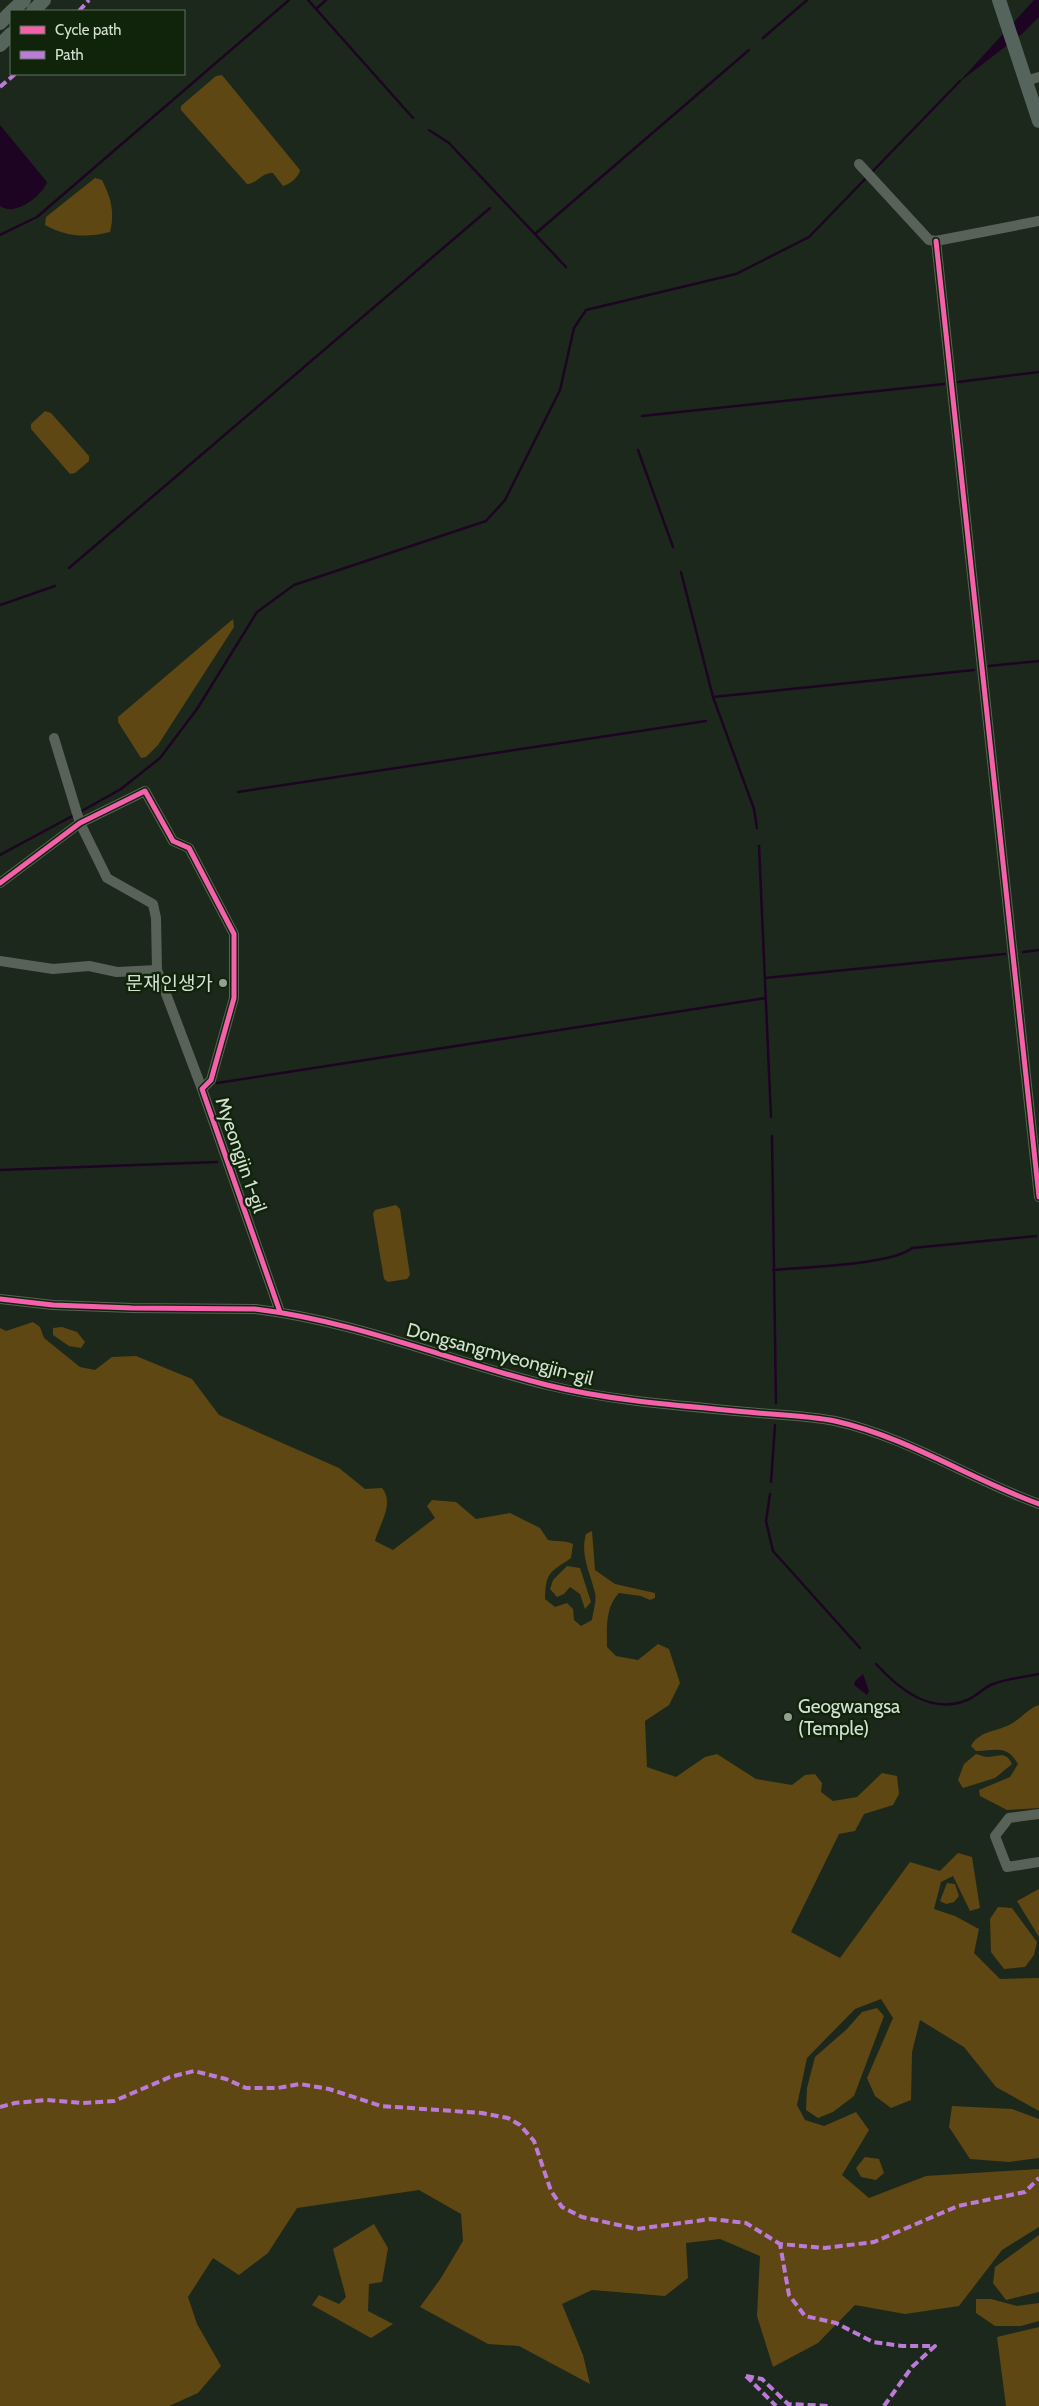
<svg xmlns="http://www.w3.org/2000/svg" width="1039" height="2406" viewBox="0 0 1039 2406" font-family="Cabin,'Noto Sans KR',sans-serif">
	<rect width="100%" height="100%" fill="#1d281c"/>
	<path fill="#5e4712" d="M 222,75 L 300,170 C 299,177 290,184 283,186 L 273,173 C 262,172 257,184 247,184 L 181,110 L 181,106 L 216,76 Z
		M 95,178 L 102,180 C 111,198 115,212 110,232 C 87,238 66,237 45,225 L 46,217 Z
		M 45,411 L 51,413 L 89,456 L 89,461 L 75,473 L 70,474 L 31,429 L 31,424 Z
		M 233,619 L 234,627 L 158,745 L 146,757 L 141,758 L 118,722 L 118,717 Z
		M 396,1205 L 400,1209 L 410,1275 L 407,1279 L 388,1282 L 384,1279 L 373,1214 L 375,1210 Z
		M 33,1322 L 40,1327 L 44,1338 L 80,1367 L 95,1370 L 112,1357 L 136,1356 L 192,1379 L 219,1415 L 339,1468 L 365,1489 L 382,1488 C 395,1503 379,1525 375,1541 L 393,1550 L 435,1518 L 427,1506 L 432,1500 L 456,1502 L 476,1519 L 510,1513 L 540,1528 L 548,1540 C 557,1542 565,1540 573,1544 L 571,1558 C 549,1573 546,1572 545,1599 L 555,1607 L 567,1603 L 573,1609 L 574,1620 L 581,1626 L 592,1620 C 593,1612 597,1600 595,1593 C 590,1572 580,1555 586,1534 L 592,1531 L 595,1570 L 615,1584 L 655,1593 L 655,1598 L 650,1600 L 641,1596 L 619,1593 C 605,1607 607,1628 607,1647 L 616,1656 L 638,1660 L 658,1644 L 669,1649 L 680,1683 L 669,1705 L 645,1721 L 647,1767 L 676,1777 L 705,1757 L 717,1754 L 756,1779 L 792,1785 L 805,1775 L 815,1774 L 822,1783 L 821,1792 L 833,1801 L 857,1797 L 882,1773 L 897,1776 L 899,1794 L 893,1805 L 864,1814 L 855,1831 L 839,1834 L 791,1932 L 840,1958 L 910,1862 L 940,1871 L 958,1853 L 972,1857 L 980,1908 L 970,1911 L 953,1876 L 941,1882 L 934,1909 L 955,1916 L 979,1929 L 974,1953 L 1000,1979 L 1039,1978 L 1039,2111 L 996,2087 L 964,2047 L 920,2020 L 912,2052 L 911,2100 L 891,2108 L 875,2096 L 867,2078 L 893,2018 L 881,1999 L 855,2009 L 807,2058 L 797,2105 L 805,2120 L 824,2126 L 856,2112 L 869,2130 L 842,2175 L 869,2198 L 926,2176 L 1039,2169 L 1039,2227 L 1002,2250 L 959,2306 L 905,2314 L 855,2305 L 818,2343 L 773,2367 L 757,2316 L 760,2256 L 720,2239 L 686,2243 L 688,2278 L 665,2296 L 592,2290 L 562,2304 L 583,2355 L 590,2384 L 519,2346 L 488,2344 L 420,2307 L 441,2278 L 463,2241 L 461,2214 L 419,2190 L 297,2208 L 268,2253 L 239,2275 L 213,2258 L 188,2297 L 197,2324 L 221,2366 L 198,2393 L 169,2406 L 0,2406 L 0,1328 L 6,1331 Z
		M 62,1327 L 77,1332 L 85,1342 L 81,1348 L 69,1346 L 53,1335 L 53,1328 Z
		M 567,1566 L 580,1568 L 591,1602 L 585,1609 L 580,1594 L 570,1587 L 564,1594 L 557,1597 L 550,1589 L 553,1580 Z
		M 1039,1705 L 1039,1808 L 1007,1810 L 980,1796 L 979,1790 L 1010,1777 L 1018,1764 C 1006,1744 997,1751 976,1751 L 971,1746 C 979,1731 995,1732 1009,1725 C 1020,1720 1027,1709 1039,1705 Z
		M 976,1754 C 980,1755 985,1757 988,1757 C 1000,1756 1006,1751 1012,1764 L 995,1778 L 963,1788 L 958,1780 L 964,1764 Z
		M 947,1883 L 955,1884 L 959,1896 L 954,1902 L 946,1904 L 940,1901 Z
		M 1039,1889 L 1039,1937 L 1017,1901 Z
		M 998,1907 L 1012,1908 L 1037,1942 L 1034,1955 L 1025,1967 L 1004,1969 L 991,1952 L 990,1919 Z
		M 877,2008 L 884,2016 L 854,2096 L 833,2112 L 818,2118 L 806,2110 L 807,2088 L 815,2057 L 847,2029 L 862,2012 Z
		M 952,2106 L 1012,2109 L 1039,2119 L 1039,2158 L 1009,2162 L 970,2159 L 949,2127 Z
		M 865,2157 L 879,2159 L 884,2173 L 876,2180 L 861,2177 L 856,2168 Z
		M 374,2224 L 388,2248 L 382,2282 L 369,2284 L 368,2311 L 393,2324 L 371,2338 L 312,2305 L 319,2295 L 339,2304 L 346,2297 L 333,2249 Z
		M 1039,2235 L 1039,2292 L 1006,2300 L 993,2283 L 995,2267 Z
		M 976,2299 L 991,2299 L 1017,2306 L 1039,2303 L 1039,2321 L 1021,2326 L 995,2326 L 976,2313 Z
		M 1039,2327 L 1039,2406 L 1006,2406 L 997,2337 Z"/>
	<path fill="#1d0422" d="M 1034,0 L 1039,0 L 1039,17 L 1023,33 L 958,83 Z
		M 0,125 L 47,182 C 42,196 15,217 0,206 Z
		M 863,1674 L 869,1691 L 867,1695 L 854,1685 L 855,1681 Z"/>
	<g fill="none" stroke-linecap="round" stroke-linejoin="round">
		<path stroke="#1d0422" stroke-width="2.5" d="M 308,0 L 413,118
			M 316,9 L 326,0
			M 763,38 L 807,0
			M 429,130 L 449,143 L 566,267
			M 872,172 L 960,81
			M 535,234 L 749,50
			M 0,235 L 37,217 L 289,0
			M 958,382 L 1039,372
			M 642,416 L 944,384
			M 638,450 L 673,547
			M 69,568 L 490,208
			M 681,572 L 713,697 L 754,809 L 757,828
			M 0,605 L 55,586
			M 989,666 L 1039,661
			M 713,697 L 974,670
			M 238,792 L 706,721
			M 80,812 L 121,789 L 160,758 L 197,709 L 257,612 L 294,585 L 486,521 L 505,500 L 560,390 L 574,328 L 586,310 L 736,274 L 809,237 L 868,176
			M 759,846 L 771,1117
			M 0,855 L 76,814
			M 1023,952 L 1039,950
			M 765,978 L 1005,954
			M 217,1083 L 766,998
			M 772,1136 L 776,1403
			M 0,1170 L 217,1162
			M 773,1270 C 803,1267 892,1265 912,1248 L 1036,1236
			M 771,1482 L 775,1425
			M 770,1494 L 766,1521 L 773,1551 L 860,1648
			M 876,1664 C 899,1689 930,1715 967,1700 C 976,1697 984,1687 993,1684 C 1007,1679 1024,1677 1039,1674"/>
		<path stroke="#596258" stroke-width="10" d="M 1025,81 L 1039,77
			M 859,164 L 929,240 L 936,241 L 1039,221
			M 936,241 L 1039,1197
			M 54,738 L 80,823 L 107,878 L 153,904 L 156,918 L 157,970 L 202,1089
			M 0,883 L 80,823 L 145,791 L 173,841 L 189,848 L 234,934 L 234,998 L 211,1080 L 202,1089 L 280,1312
			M 0,961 L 53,969 L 89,966 L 117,972 L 157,970
			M 0,1299 L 53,1305 L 132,1308 L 255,1309 C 355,1321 450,1361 547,1385 C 616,1402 688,1406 758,1413 C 783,1415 810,1416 835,1421 C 907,1437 970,1479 1039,1504
			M 1039,1814 L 1009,1818 L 995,1836 L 1007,1867 L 1039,1862"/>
		<path stroke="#55645d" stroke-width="14" d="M 999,0 L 1039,121
			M 12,11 L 24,0
			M 33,11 L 44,0
			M 0,23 L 11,12
			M 0,45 L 11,34"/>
		<path stroke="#bd7bd9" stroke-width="4" stroke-dasharray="8 4" stroke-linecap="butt" d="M 79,11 L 89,0
			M 0,87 L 15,74
			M 0,2107 L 15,2103 L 47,2100 L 83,2103 L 114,2101 L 170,2077 L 194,2071 L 226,2079 L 246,2088 L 278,2088 L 300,2084 L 329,2089 L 381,2106 L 482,2113 L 508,2118 L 520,2125 L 534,2141 L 551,2191 L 562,2207 L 582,2217 L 637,2229 L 711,2219 L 746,2223 L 780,2244
			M 746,2376 L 762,2379 L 788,2404 L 830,2406
			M 746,2376 L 776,2406
			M 884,2406 L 912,2367 L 935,2346 L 902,2346 L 873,2342 L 836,2323 L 805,2316 L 789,2295 L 780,2244 L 825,2248 L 874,2242 L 958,2206 L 1025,2192 L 1039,2178"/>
		<g stroke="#10240c" stroke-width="8">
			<path id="cycleway" d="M 936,241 L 1039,1197
				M 0,883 L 80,823 L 145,791 L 173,841 L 189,848 L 234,934 L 234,998 L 211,1080 L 202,1089 L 280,1312
				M 0,1299 L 53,1305 L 132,1308 L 255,1309 C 355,1321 450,1361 547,1385 C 616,1402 688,1406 758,1413 C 783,1415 810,1416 835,1421 C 907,1437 970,1479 1039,1504"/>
		</g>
		<use href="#cycleway" stroke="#f560ab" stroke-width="5"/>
	</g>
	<g fill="#94a092" stroke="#10240c" stroke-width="2">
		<circle cx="223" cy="983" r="5"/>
		<circle cx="788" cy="1717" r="5"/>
	</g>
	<g text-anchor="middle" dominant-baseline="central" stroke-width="5" stroke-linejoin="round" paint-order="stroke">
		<g font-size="19" fill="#d4e1d2" stroke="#10240c" text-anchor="end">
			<text x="213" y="983">문재인생가</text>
			<text x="798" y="1706" text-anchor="start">Geogwangsa<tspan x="798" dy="22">(Temple)</tspan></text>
		</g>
		<g font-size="19" fill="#d4e1d2" stroke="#10240c">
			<text transform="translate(241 1155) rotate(71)">Myeongjin 1-gil</text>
			<text transform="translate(500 1354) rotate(15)">Dongsangmyeongjin-gil</text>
		</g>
	</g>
	<rect x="10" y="10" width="175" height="65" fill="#10240c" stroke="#5e705b"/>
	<rect x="20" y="26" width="25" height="8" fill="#f560ab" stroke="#5e705b"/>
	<text x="55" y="35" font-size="15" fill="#d4e1d2">Cycle path</text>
	<rect x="20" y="51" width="25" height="8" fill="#bd7bd9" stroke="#5e705b"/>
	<text x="55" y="60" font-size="15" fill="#d4e1d2">Path</text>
</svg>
